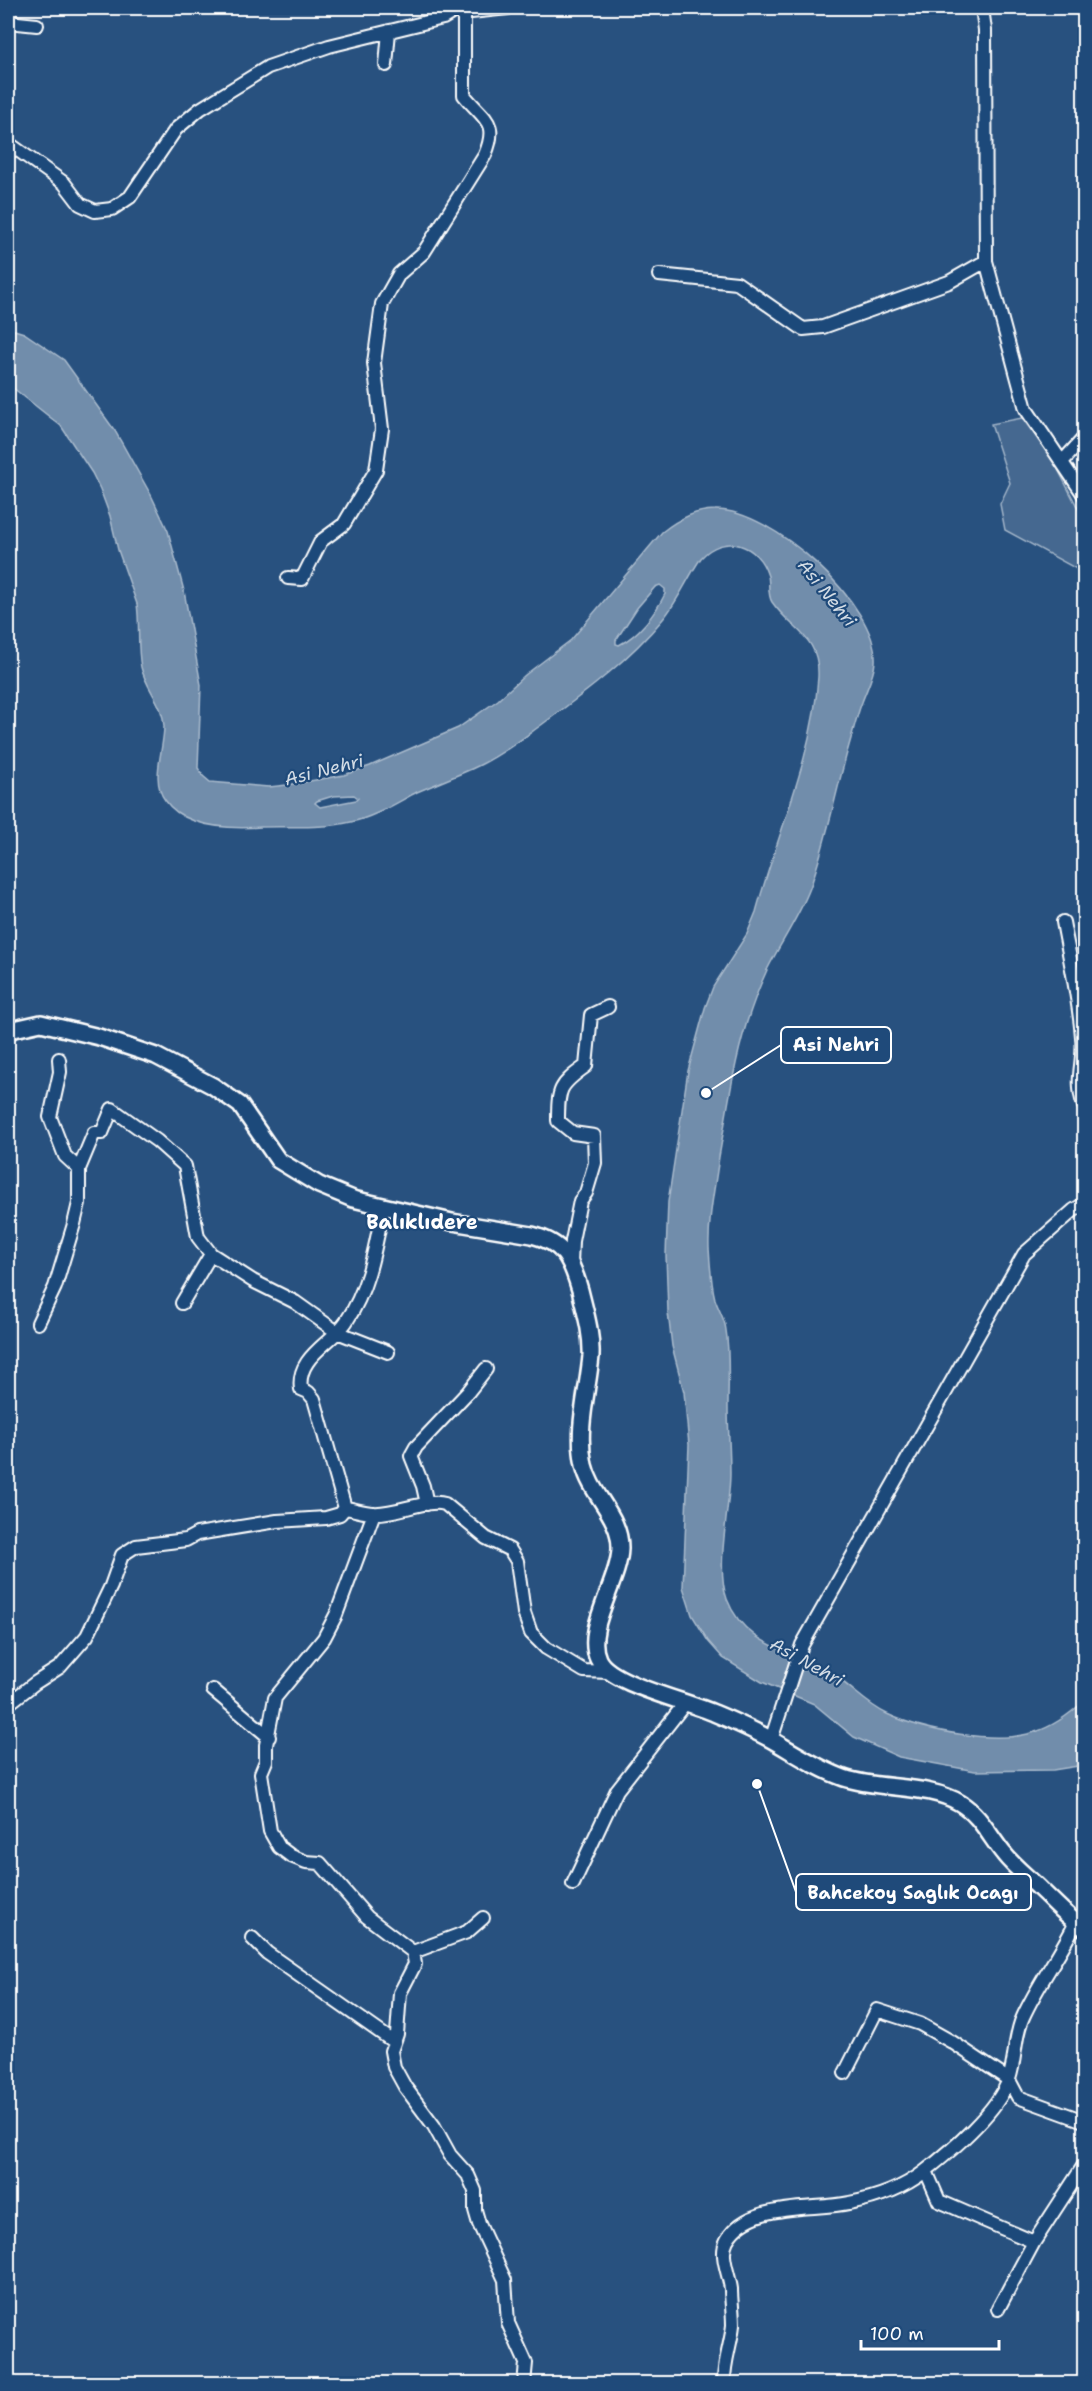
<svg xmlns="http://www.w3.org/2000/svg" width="1092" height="2391" viewBox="0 0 1092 2391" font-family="'Shantell Sans',sans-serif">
	<rect width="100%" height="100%" fill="#28517f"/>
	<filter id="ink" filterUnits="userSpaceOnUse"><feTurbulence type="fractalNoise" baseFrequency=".0167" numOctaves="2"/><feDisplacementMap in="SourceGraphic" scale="12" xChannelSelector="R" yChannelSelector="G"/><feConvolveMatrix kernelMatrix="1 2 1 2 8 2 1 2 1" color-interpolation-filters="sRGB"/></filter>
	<g filter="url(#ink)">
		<path fill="#446890" stroke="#a2b4c8" stroke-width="1.5" d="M 1022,418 L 1052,458 L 1084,520 L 1084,573 L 1005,530 L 1000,504 L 1010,483 L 991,424 Z"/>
		<path fill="#718dab" stroke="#aabbcd" stroke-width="1.5" fill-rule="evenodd" d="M 8,328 L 24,333 L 64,360 L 115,431 L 151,495 L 168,531 L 184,591 L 201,685 L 198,768 L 203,776 L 210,782 L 269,787 L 287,785 L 344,775 L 370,766 L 458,728 L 498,700 L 525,675 L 571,640 L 662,532 C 677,520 695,510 715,510 C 770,508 879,605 875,662 C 874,676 867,688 862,702 C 857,715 854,728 850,742 C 836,790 827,840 810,888 C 799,917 781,942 767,970 C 759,987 752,1006 746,1025 C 733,1067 727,1113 719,1157 C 715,1187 708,1218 709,1248 C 710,1264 711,1284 715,1299 C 718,1309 725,1319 726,1330 C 730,1355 728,1381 728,1406 C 728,1428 730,1451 730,1473 C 730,1509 715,1566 727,1599 C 746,1649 795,1649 833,1675 C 852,1687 866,1704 887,1714 C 924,1731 996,1745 1035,1732 C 1054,1726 1070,1714 1084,1701 L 1084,1765 L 1053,1770 L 975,1771 L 899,1757 L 854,1737 L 814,1704 L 762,1682 L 723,1658 L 708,1641 L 692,1615 L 683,1587 L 689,1445 L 684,1392 L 672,1346 L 668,1312 L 666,1255 L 668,1202 L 688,1071 L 705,1008 L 713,987 L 747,934 L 756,912 C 777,834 813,758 818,677 C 820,636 792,631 772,602 C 767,594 770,584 768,576 C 758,543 724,533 701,558 C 688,577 678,601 663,619 C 629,660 586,692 544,723 C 523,738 503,754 480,765 C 459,775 438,783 417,792 C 396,803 375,817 351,822 C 321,829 292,826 261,827 C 231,829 184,828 165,800 C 150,780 164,751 164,726 C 163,703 146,689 141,667 C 137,647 140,625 137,604 L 118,550 L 110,516 L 100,489 L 92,473 L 61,426 L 8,384 ZM 660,585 L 665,589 L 665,594 C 655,614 639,635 619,645 L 616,644 L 616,640 L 637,608 L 655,587 ZM 354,795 L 358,798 L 356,800 L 320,807 L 315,803 L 317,801 L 333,796 Z"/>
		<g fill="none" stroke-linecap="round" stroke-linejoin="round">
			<g stroke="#fff" stroke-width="16">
				<path id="minor" d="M 982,8 L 985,30 L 986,261 L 1026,409 L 1084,495
					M 464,9 L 471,12 L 508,8
					M 8,22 L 37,25
					M 386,65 L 389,31
					M 8,143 L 64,183 L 80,204 L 95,211 L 112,209 L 130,197 L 176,129 L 200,109 L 268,67 L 329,46 L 443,18 L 460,8
					M 659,275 L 737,283 L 803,329 L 823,327 L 949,282 L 986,261
					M 1062,462 L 1084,438
					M 288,578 L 302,579 L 321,541 L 344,524 L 376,470 L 382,429 L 374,363 L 382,304 L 399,274 L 424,252 L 485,155 C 499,121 484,120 464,95 L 464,8
					M 1063,922 C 1070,960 1079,999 1082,1037 C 1085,1063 1074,1078 1084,1106
					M 79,1169 L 94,1133 L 102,1133 L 112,1109 L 157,1141 L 185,1166 L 198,1237 L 211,1254 L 253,1281 L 295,1302 L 337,1332 L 388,1352
					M 571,1264 L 572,1241 L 580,1201 L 586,1193 L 595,1163 L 594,1136 L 573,1133 L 558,1121 C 558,1089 559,1085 586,1066 L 591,1015 L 608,1007
					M 182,1303 L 211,1254
					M 38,1323 L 55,1287 L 74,1224 L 79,1203 L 79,1169 L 65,1156 L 50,1117 L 60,1072 L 59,1059
					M 427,1504 L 423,1486 L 411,1456 L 416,1447 L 468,1392 L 486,1369
					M 345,1508 L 314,1399 L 308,1392 L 301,1389 C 296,1357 331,1344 346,1322 C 369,1288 375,1248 383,1208
					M 374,1513 L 336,1615 L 324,1638 L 275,1698 L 266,1745 L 266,1761 L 261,1773 L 270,1831 L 279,1847 L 291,1856 L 306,1862 L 320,1863 L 367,1917 L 413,1952 L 415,1964 L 400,1993 L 397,2034 L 391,2051 L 394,2067 L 405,2087 L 434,2126 L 450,2155 L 468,2175 L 475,2191 L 475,2210 L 479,2224 L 505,2280 L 508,2323 L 526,2363 L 524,2384
					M 213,1690 L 269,1737
					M 8,1704 L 35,1683 L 60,1667 L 87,1636 L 111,1586 L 122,1555 L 136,1546 L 186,1540 L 197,1534 L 277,1521 L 326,1518 L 340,1514 L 345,1508 C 354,1509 364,1513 373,1513 C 395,1515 427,1498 445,1504 L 486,1538 L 510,1550 L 517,1561 L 524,1613 L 531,1633 L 546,1648 L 584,1671 L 609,1672
					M 771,1740 L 802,1645 L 1024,1254 L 1074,1210 L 1084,1204
					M 573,1884 L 617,1790 L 686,1702
					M 252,1938 L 267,1953 L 394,2042
					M 413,1952 L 467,1932 L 483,1918
					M 845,2073 L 877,2010 L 920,2024 L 952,2042 L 1009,2080 L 1018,2097 L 1084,2121
					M 926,2171 L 939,2201 L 1034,2242
					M 998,2309 L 1034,2242 L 1084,2165
					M 724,2384 C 723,2364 731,2345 733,2325 C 733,2313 731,2300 731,2289 C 729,2273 719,2255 727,2240 C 749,2201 813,2211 849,2203 C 876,2198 902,2189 924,2172 C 951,2151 998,2111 1009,2079 C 1016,2059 1014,2036 1023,2017 C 1038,1984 1060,1955 1076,1922"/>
			</g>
			<g stroke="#fff" stroke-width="20">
				<path id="major" d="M 8,1032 L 14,1029 L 41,1023 L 99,1037 L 156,1056 L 213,1086 L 240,1105 L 278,1160 L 319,1185 L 353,1199 L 452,1222 L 532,1235 C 564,1243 571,1259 580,1290 C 585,1311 592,1333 591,1356 C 588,1391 576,1429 584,1465 C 591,1496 621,1516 620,1549 C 619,1582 584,1629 598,1659 C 609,1684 688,1701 714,1713 C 733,1721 752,1729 770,1739 C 795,1753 818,1769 844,1778 C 880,1790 929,1784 960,1803 C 980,1815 990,1837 1004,1854 C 1015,1868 1029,1878 1041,1890 C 1055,1903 1068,1918 1084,1928"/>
			</g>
			<use href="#minor" stroke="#1f4a7a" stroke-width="12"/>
			<use href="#major" stroke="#1f4a7a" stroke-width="15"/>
		</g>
	</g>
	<g text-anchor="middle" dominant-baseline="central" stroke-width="4.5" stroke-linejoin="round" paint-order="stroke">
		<g font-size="18" font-style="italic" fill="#d4dde6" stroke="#1f4a7a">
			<text transform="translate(827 593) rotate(51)">Asi Nehri</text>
			<text transform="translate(324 770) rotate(-14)">Asi Nehri</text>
			<text transform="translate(807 1662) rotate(29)">Asi Nehri</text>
		</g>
		<g font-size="20" font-weight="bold" fill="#fff" stroke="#1f4a7a">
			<text x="422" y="1222">Balıklıdere</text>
		</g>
	</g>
	<path fill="none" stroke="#fff" stroke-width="2" d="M706 1093L781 1045M757 1784L796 1892"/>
	<g fill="#fff" stroke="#1f4a7a" stroke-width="2">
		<circle cx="706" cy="1093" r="6"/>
		<circle cx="757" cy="1784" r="6"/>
	</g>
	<g fill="#1f4a7a" stroke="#fff" stroke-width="2">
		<rect x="781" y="1027" width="110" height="36" rx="6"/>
		<rect x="796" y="1874" width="235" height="36" rx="6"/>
	</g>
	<g font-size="18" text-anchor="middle" font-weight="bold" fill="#fff">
		<text x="836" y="1051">Asi Nehri</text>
		<text x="913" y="1899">Bahcekoy Saglık Ocagı</text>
	</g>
	<rect width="1092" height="2391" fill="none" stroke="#1f4a7a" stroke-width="30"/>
	<rect x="15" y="15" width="1062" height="2361" fill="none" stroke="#fff" stroke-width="2" filter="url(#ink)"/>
	<path d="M861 2340v9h138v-9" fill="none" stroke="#ffffff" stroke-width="3"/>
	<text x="870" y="2340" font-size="18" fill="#ffffff" stroke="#1f4a7a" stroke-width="4.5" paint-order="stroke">100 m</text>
</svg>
